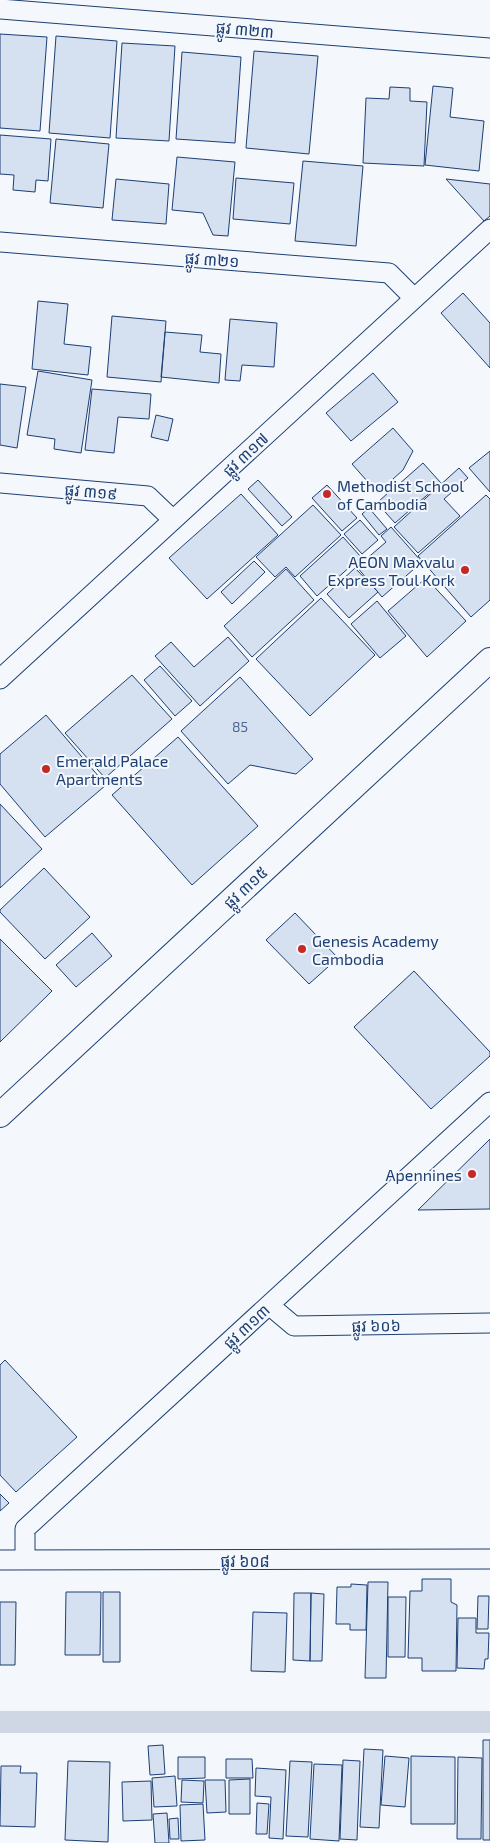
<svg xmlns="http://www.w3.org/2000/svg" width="490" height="1843" viewBox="0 0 490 1843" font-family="'Exo 2','Noto Sans Khmer',sans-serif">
	<rect width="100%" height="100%" fill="#f4f7fb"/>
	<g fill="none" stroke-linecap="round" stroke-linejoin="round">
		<path stroke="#cfd7e4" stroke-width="22" d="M 0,1722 L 490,1722"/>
	</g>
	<path fill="#d5e0f0" stroke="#1d3f73" d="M 0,34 L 47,37 L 40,131 L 0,128 Z
		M 56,36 L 117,41 L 110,138 L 49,133 Z
		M 122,43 L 175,46 L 169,141 L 116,138 Z
		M 254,51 L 318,56 L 309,154 L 246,148 Z
		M 182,52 L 241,57 L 235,143 L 176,139 Z
		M 433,86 L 453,88 L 450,117 L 484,121 L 479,171 L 425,165 Z
		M 390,87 L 410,88 L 410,101 L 427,102 L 424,166 L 363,163 L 366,98 L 389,99 Z
		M 0,135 L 51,139 L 48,181 L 36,180 L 35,192 L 13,190 L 14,175 L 0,174 Z
		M 56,139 L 109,144 L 103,208 L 50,203 Z
		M 177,157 L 235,162 L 228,236 L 213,235 L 203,213 L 172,210 Z
		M 303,161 L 363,166 L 356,246 L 295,241 Z
		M 236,178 L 294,183 L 290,224 L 233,219 Z
		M 116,179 L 169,184 L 166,224 L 112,220 Z
		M 446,179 L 490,184 L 490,216 L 484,221 Z
		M 463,293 L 490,323 L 490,368 L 441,313 Z
		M 38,301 L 68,304 L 64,344 L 91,347 L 88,375 L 32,369 Z
		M 112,316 L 166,321 L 161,382 L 107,377 Z
		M 230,319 L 277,323 L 274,367 L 242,365 L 240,381 L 225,380 Z
		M 165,332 L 202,335 L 200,352 L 221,354 L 219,383 L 161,377 Z
		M 38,371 L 92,380 L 81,453 L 54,449 L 55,439 L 27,435 Z
		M 373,373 L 398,402 L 351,441 L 326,413 Z
		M 0,384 L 26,387 L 17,448 L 0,445 Z
		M 92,389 L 151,394 L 149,419 L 118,417 L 114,453 L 85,450 Z
		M 156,415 L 173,419 L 168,441 L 151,437 Z
		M 393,428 L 413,451 L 403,470 L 393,479 L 398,485 L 423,463 L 441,483 L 395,523 L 377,503 L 389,492 L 384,487 L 375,490 L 352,464 Z
		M 490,451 L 490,492 L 469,468 Z
		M 459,468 L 468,478 L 444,499 L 460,516 L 418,553 L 394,527 Z
		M 258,480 L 292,517 L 282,526 L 248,489 Z
		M 327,485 L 357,518 L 342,531 L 312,498 Z
		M 241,494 L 278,535 L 207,599 L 169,558 Z
		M 486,495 L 490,499 L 490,600 L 471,617 L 418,556 Z
		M 313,505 L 341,535 L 295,577 L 286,567 L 275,577 L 256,557 Z
		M 369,508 L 387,529 L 379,535 L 362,514 Z
		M 360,520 L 378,540 L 362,554 L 344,534 Z
		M 391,527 L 422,562 L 382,597 L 357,567 L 386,542 L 381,536 Z
		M 343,537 L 361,557 L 317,596 L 300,576 Z
		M 254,561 L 265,572 L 232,604 L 221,592 Z
		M 355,568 L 378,592 L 349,618 L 327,594 Z
		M 286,569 L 314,600 L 252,657 L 224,626 Z
		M 426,578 L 466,621 L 427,657 L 388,611 Z
		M 321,598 L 375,655 L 310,716 L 256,659 Z
		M 377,601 L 406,636 L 380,658 L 351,624 Z
		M 228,637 L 249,661 L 200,706 L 155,656 L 171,642 L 194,667 Z
		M 160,666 L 192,701 L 175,716 L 144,680 Z
		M 132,675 L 172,719 L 105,778 L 65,733 Z
		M 240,677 L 313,759 L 296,774 L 250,765 L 228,784 L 181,731 Z
		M 46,715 L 106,785 L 45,837 L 0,784 L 0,754 Z
		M 178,737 L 258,826 L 192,885 L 112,795 Z
		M 0,804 L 42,849 L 0,888 Z
		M 44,868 L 90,917 L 45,959 L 0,912 L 0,910 Z
		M 295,913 L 338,958 L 309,984 L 266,940 Z
		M 92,933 L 112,956 L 76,987 L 56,965 Z
		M 0,939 L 52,991 L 0,1042 Z
		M 414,971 L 490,1052 L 490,1056 L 431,1109 L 354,1027 Z
		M 490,1139 L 490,1209 L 418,1210 Z
		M 5,1360 L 77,1437 L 16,1492 L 0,1475 L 0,1365 Z
		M 0,1494 L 9,1503 L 0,1511 Z
		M 422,1579 L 451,1579 L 451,1602 L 457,1605 L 456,1671 L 422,1671 L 422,1658 L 408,1658 L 410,1591 L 422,1591 Z
		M 368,1582 L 388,1582 L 386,1678 L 365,1678 Z
		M 351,1584 L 367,1585 L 366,1630 L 350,1630 L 350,1624 L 336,1624 L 337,1587 L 351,1587 Z
		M 66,1592 L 101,1592 L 100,1655 L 65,1655 Z
		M 103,1592 L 120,1592 L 120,1662 L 103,1662 Z
		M 294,1593 L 311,1593 L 310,1661 L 293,1660 Z
		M 311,1593 L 324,1594 L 322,1661 L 310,1661 Z
		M 478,1596 L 489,1596 L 488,1629 L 477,1629 Z
		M 388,1597 L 406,1597 L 405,1657 L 388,1657 Z
		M 0,1602 L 16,1602 L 15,1665 L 0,1665 Z
		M 253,1612 L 287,1613 L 285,1672 L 251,1671 Z
		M 458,1618 L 476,1618 L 476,1633 L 489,1633 L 488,1659 L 485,1659 L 484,1669 L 457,1668 Z
		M 483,1740 L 490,1740 L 490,1840 L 483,1840 Z
		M 163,1745 L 165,1774 L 150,1775 L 148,1746 Z
		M 364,1749 L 383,1750 L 379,1828 L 360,1827 Z
		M 385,1756 L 409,1758 L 405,1807 L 381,1805 Z
		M 411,1756 L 455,1757 L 455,1824 L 411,1824 Z
		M 178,1757 L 205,1757 L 205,1778 L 178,1779 Z
		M 458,1757 L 482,1758 L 481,1839 L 457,1839 Z
		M 226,1759 L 252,1759 L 253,1778 L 226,1778 Z
		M 343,1760 L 360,1761 L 357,1840 L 340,1839 Z
		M 68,1761 L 110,1762 L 108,1842 L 65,1840 Z
		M 290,1761 L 312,1762 L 308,1837 L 286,1836 Z
		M 314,1764 L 342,1765 L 339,1841 L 310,1839 Z
		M 1,1766 L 21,1766 L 20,1773 L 37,1773 L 35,1827 L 0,1826 Z
		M 256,1768 L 286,1770 L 283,1839 L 269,1838 L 271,1797 L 255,1796 Z
		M 175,1776 L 177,1806 L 154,1807 L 152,1778 Z
		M 250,1779 L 250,1814 L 229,1814 L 229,1780 Z
		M 182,1780 L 204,1781 L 203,1803 L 181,1802 Z
		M 205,1780 L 225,1780 L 226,1812 L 207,1813 Z
		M 151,1781 L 152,1820 L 123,1821 L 122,1782 Z
		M 257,1803 L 269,1804 L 267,1834 L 256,1834 Z
		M 203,1804 L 205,1840 L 181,1841 L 180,1805 Z
		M 167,1813 L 169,1843 L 155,1843 L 153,1814 Z
		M 178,1818 L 179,1839 L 170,1839 L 169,1819 Z"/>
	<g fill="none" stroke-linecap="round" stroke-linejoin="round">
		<g stroke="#1d3f73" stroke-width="21">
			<path id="minor" d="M 0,9 L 490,48
				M 0,242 L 389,273 L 414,298
				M 0,483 L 148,496 L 173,520
				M 0,679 L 490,229
				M 269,1305 L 294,1326 L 490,1323
				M 0,1560 L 490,1559
				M 25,1560 L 25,1529 L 490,1102"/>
		</g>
		<g stroke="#1d3f73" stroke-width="26">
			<path id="tertiary" d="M 0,1115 L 490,660"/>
		</g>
		<use href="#minor" stroke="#f4f7fb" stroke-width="19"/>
		<use href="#tertiary" stroke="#f4f7fb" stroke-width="24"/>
	</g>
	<g fill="#c62828" stroke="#f4f7fb" stroke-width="2">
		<circle cx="327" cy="494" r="5"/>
		<circle cx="465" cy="570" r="5"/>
		<circle cx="46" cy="769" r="5"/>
		<circle cx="302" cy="949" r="5"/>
		<circle cx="472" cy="1174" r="5"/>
	</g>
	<g text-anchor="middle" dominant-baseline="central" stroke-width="4" stroke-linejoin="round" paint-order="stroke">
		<g font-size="14" fill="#4b6792">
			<text x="240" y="726">85</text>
		</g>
		<g font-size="16" fill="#1d3f73" stroke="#f4f7fb">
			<text transform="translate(245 29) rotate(5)">ផ្លូវ ៣២៣</text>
			<text transform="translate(212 259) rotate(4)">ផ្លូវ ៣២១</text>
			<text transform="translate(245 454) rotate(-43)">ផ្លូវ ៣១៧</text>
			<text transform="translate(91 491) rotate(5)">ផ្លូវ ៣១៩</text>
			<text transform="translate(245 887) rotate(-43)">ផ្លូវ ៣១៥</text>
			<text transform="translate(376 1325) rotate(-1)">ផ្លូវ ៦០៦</text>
			<text transform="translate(246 1326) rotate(-43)">ផ្លូវ ៣១៣</text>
			<text x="245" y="1560">ផ្លូវ ៦០៨</text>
		</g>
		<g font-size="16" fill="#1d3f73" stroke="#f4f7fb" text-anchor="start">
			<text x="337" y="485">Methodist School<tspan x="337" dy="18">of Cambodia</tspan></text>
			<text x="455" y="561" text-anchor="end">AEON Maxvalu<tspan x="455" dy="18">Express Toul Kork</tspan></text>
			<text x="56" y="760">Emerald Palace<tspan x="56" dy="18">Apartments</tspan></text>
			<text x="312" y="940">Genesis Academy<tspan x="312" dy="18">Cambodia</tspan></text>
			<text x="462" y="1174" text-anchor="end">Apennines</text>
		</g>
	</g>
</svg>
